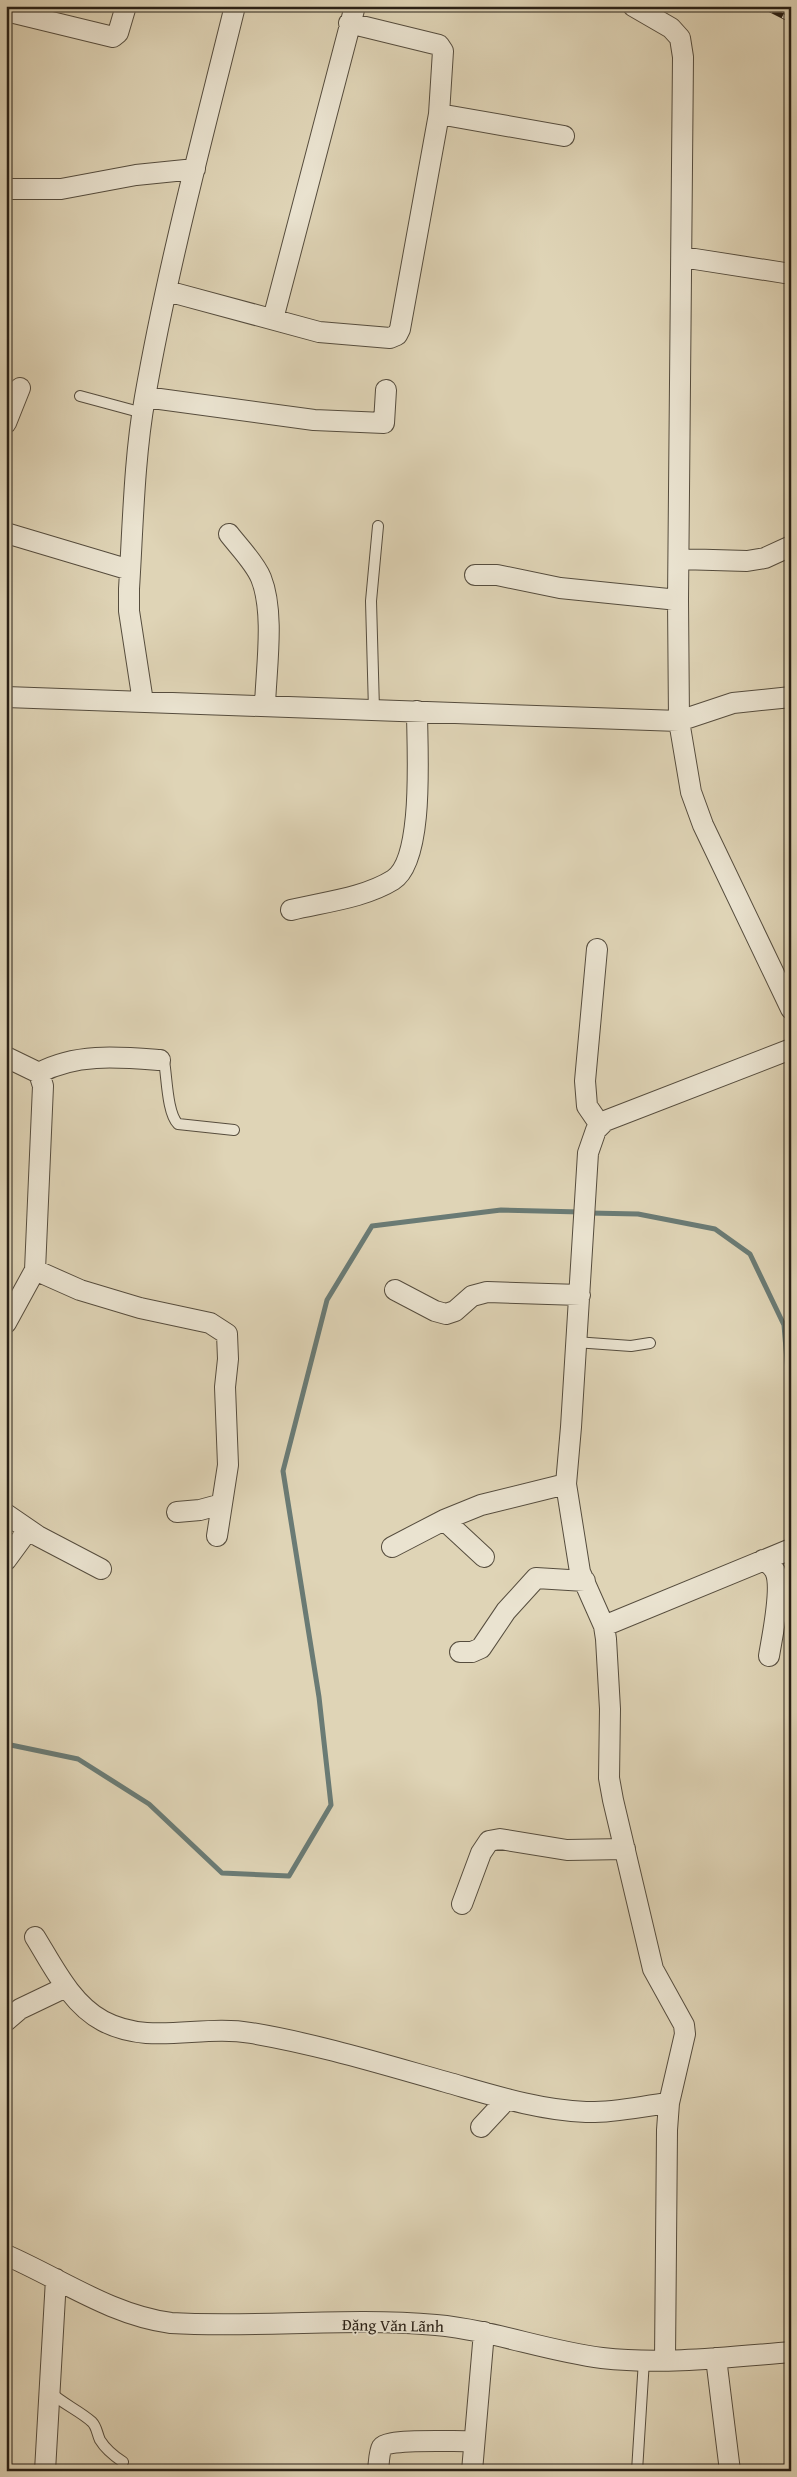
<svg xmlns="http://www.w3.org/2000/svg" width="797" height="2477" viewBox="0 0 797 2477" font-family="'Gentium Book Plus',serif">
	<rect width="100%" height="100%" fill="#dfd4b6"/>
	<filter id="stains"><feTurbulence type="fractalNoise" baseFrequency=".004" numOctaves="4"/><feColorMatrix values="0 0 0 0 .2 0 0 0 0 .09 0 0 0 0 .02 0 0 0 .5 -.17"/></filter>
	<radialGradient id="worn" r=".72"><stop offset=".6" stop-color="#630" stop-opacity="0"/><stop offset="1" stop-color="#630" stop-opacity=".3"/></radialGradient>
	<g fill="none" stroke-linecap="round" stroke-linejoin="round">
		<path stroke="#6a7b75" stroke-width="5" d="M 589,1213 L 638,1214 L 715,1229 L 750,1254 L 784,1325 L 791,1408
			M 6,1744 L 78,1759 L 149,1804 L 222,1873 L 289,1876 L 331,1805 L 319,1697 L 283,1471 L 327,1300 L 372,1226 L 501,1210 L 581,1212"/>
		<g stroke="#564d3e" stroke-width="12">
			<path id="service" d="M 80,396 L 143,413
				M 374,710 L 371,601 L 378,526
				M 160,1060 L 164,1061 C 167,1077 167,1113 178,1124 L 234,1130
				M 575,1342 L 631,1346 L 650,1343
				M 50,2392 C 63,2404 80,2411 92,2422 C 97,2427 97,2434 100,2440 C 106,2450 114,2456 123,2462
				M 637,2471 L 644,2360"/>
		</g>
		<g stroke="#564d3e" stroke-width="22">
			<path id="minor" d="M 633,6 L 671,28 L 680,38 L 683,57 L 678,600 L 679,721 L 691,792 L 703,825 L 791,1009
				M 6,11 L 113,37 L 118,33 L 126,6
				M 439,114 L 564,136
				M 6,189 L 61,189 L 136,175 L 195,169
				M 682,257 L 791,274
				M 167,291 L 319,332 L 390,338 L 397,335 L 400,329 L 439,114 L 443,51 L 439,45 L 349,23
				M 273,319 L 355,6
				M 145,397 L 314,420 L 384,423 L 386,390
				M 6,423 L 20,388
				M 6,533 L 130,570
				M 229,534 C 239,547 255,563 261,578 C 275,613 266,669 265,706
				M 679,559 L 747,561 L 765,558 L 791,546
				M 475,575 L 497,575 L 560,588 L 678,600
				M 6,697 L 679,721 L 733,703 L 791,697
				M 143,702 L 129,611 L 129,589 C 133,525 134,459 145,397 C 168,265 203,136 235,6
				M 291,910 C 324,902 364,898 393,880 C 425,860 417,748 417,711
				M 597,949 L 585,1081 L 587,1106 L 600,1125
				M 6,1057 L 39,1073 L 43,1086 L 35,1270 L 6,1323
				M 39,1073 C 76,1053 119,1057 160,1060
				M 35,1270 L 80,1290 L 140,1308 L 210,1323 L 227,1334 L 228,1359 L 225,1387 L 228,1465 L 217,1536
				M 395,1290 L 435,1311 L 446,1314 L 455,1311 L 472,1296 L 487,1292 L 580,1295
				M 177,1512 L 200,1510 L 222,1504
				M 6,1514 L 38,1536 L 101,1569
				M 444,1520 L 484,1557
				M 392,1547 L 444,1520 L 481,1505 L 566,1484
				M 6,1560 L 28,1530
				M 763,1560 C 768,1563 772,1565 775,1571 C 783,1587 772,1637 769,1656
				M 604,1626 L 791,1549
				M 460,1652 L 472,1652 L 481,1648 L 506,1611 L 536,1578 L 585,1581
				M 462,1904 L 481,1853 L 489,1841 L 500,1839 L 567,1850 L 625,1849
				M 35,1937 C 53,1966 71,2004 103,2021 C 150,2046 201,2024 251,2033 C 317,2044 382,2064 446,2082 C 492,2095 538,2110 586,2112 C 613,2113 642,2106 669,2103
				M 6,2021 L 20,2009 L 66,1987
				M 481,2127 L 507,2099
				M 6,2255 C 61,2279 111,2315 171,2323 C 259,2328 348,2317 436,2325 C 492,2330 546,2351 602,2358 C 664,2365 729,2357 791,2352
				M 716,2358 L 730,2471
				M 665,2360 L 667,2130 L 669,2103 L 685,2034 L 684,2025 L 653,1969 L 613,1800 L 609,1778 L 610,1709 L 606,1639 L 604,1626 L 580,1572 L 566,1484 L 571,1427 L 588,1153 L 596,1130 L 605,1121 L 791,1049
				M 378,2470 C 379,2463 379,2452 382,2447 C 388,2438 461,2442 474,2441
				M 45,2471 L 56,2279
				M 472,2471 L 484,2332"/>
		</g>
		<use href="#service" stroke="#eae3d0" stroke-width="10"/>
		<use href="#minor" stroke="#eae3d0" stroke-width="20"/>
		<g stroke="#292016" stroke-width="5.5">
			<path id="rail" d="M 763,6 L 791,20"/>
		</g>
		<use href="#rail" stroke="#eae3d0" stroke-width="4" stroke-dasharray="11" stroke-linecap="butt"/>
	</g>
	<g text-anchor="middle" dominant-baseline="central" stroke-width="4" stroke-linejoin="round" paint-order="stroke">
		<g font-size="16" fill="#292016" stroke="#eae3d0">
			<text transform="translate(393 2325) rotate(1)">Đặng Văn Lãnh</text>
		</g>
	</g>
	<rect width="797" height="2477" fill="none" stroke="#dfd4b6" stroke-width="25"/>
	<rect x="8" y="8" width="782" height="2462" fill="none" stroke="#292016" stroke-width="2.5"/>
	<rect x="12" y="12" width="772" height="2452" fill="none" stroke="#292016"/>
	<rect width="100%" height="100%" filter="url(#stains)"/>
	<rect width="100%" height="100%" fill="url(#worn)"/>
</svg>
